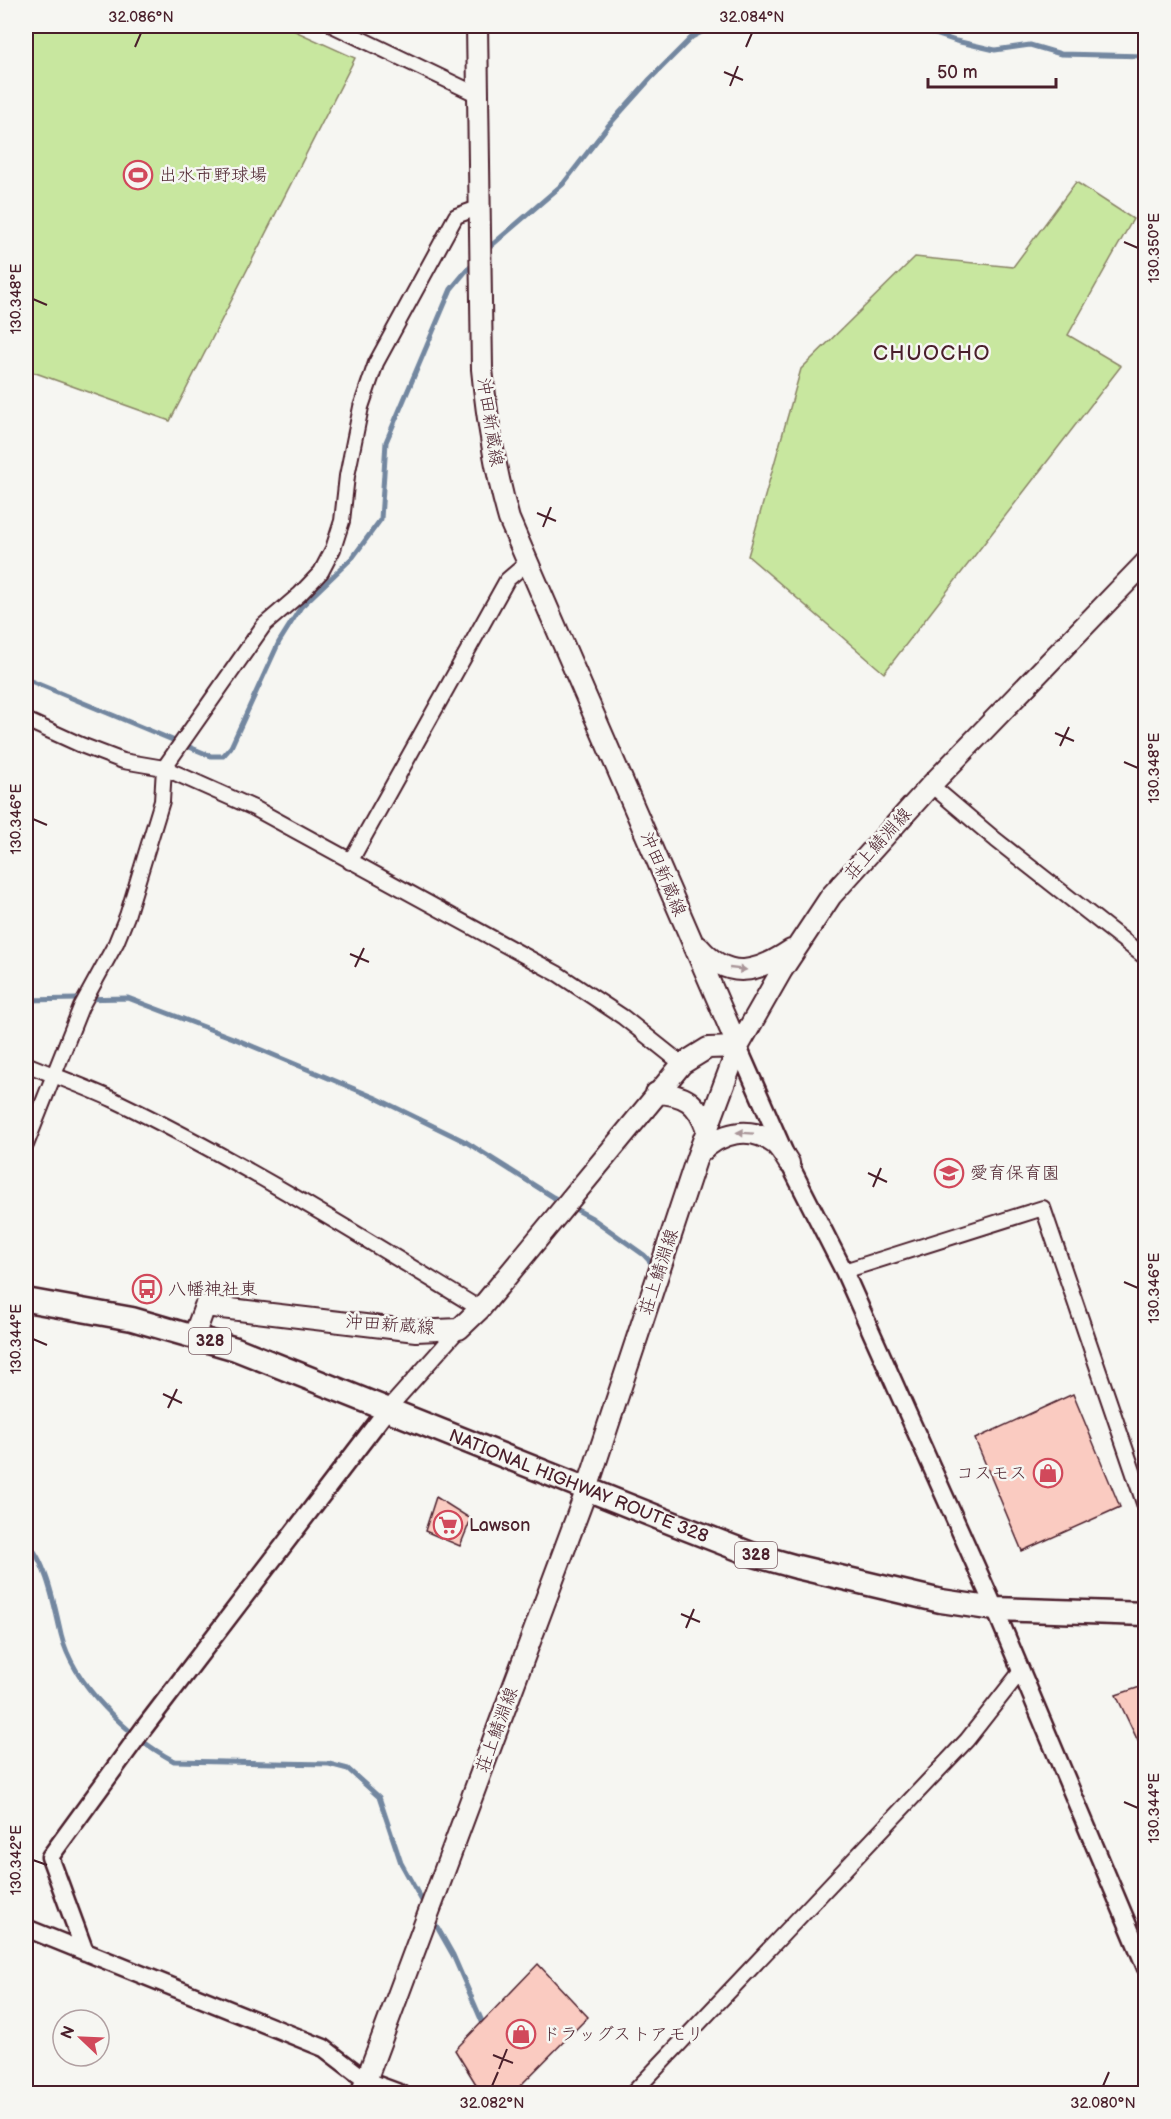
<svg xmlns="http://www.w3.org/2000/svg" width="1171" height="2119" viewBox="0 0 1171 2119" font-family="'Balsamiq Sans','Klee One',sans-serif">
	<rect width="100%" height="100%" fill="#f6f6f2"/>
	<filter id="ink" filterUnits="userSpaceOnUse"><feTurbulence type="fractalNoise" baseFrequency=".0167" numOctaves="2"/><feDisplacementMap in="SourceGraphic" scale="12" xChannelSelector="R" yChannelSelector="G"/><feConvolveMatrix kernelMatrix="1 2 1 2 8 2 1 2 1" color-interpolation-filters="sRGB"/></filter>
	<g filter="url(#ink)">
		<path fill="#c8e79f" stroke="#898365" stroke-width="1.5" d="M 26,26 L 284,26 L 355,58 L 170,421 L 30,371 L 26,379 Z
			M 1076,182 L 1133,219 L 1068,335 L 1121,366 L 884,673 L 748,556 L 801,369 L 915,257 L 1013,267 Z"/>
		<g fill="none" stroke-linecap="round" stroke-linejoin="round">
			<path stroke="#7387a0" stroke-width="5" d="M 911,26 L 956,41 L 995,50 L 1030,45 L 1061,54 L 1146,56
				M 485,251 L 563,184 L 608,126 L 650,79 L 692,37 L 713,26
				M 26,679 L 211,756 L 223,756 L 231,747 L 279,642 L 301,607 L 353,557 L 381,519 L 386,442 L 451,289 L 476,259
				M 26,1000 L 128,998 L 233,1038 L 376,1098 L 466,1142 L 553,1197 L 592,1218 L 644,1255 L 656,1268
				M 26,1542 C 46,1559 55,1608 61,1634 C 73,1685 129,1737 174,1761 L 329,1764 L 348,1769 L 379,1797 L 401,1863 L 426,1908
				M 432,1918 L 453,1955 L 484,2026"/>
		</g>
		<path fill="#facbc1" stroke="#4a1f2b" stroke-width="1.5" d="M 1073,1394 L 1120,1507 L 1022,1551 L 975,1439 Z
			M 436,1497 L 471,1519 L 460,1546 L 425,1531 Z
			M 1146,1685 L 1146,1739 L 1138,1741 L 1116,1695 Z
			M 538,1964 L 588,2017 L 512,2094 L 482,2094 L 455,2050 Z"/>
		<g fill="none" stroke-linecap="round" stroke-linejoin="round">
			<g stroke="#4a1f2b" stroke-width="18">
				<path id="minor" d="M 334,26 L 476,94
					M 26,720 L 81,745 L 123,761 L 164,768 L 254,808 L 558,974 L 623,1017 L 682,1064
					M 931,785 L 996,840 L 1146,958
					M 350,862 L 507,580 L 528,562
					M 26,1064 C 55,1076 86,1087 114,1100 C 241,1161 360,1236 480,1309
					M 26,1145 L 81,1007 L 116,943 L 127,916 L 162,801 L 164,768 L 264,625 L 300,594 L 321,572 L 333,549 L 342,521 L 347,476 L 361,407 L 376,363 L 456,216 L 478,208
					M 844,1271 L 1043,1208 L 1146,1509
					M 387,1410 L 459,1329
					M 632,2094 L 967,1740 L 1021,1671"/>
			</g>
			<g stroke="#4a1f2b" stroke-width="21">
				<path id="tertiary" d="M 738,1047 L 789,1163 L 844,1271 L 995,1609 L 1146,1968
					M 26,1928 L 324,2048 L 367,2081 L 402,2094
					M 85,1952 L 50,1857 L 144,1728 L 387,1410"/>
			</g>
			<g stroke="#4a1f2b" stroke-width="24">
				<path id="secondary" d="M 699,947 C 729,982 758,972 791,950
					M 656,1093 C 685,1094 697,1102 707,1130
					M 700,1153 C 720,1133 750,1124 775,1144 C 780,1148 785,1157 789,1163
					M 194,1336 L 205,1306 L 416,1331 L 459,1329 L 480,1309 L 682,1064 L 708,1048 L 738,1047 L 509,519 C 495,470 487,420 482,369 L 477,26
					M 361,2094 L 587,1489 L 697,1157 L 738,1047 L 782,970 L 831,896 L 931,785 L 1146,562"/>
			</g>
			<g stroke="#4a1f2b" stroke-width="27">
				<g id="trunk">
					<path id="s1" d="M 26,1300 L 132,1319 L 236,1349 L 682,1527 L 754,1555 L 797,1567 L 941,1601 L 995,1609 L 1146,1614"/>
				</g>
			</g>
			<use href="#minor" stroke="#f6f6f2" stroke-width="14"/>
			<use href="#tertiary" stroke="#f6f6f2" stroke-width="16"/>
			<use href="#secondary" stroke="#f6f6f2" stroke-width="20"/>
			<use href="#trunk" stroke="#f6f6f2" stroke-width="22"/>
		</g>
		<defs><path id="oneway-solid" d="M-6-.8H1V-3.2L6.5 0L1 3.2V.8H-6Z" transform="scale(1.5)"/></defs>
		<g fill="#a99598">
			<use href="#oneway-solid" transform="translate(738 969) rotate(6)"/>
			<use href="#oneway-solid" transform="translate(745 1133) rotate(-176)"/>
		</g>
	</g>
	<path fill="none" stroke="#4a1f2b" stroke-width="2" d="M 135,47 L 141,33M 746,47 L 752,33M 724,72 L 743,80M 730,86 L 738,66M 1124,242 L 1138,248M 33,299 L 47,305M 537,513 L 556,521M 543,527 L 551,507M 1055,733 L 1074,741M 1060,746 L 1069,727M 1124,762 L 1138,768M 33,819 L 47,825M 350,954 L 369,962M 355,967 L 364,948M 868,1173 L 887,1182M 873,1187 L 881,1168M 1124,1282 L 1138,1288M 33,1339 L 47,1345M 163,1394 L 182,1403M 168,1408 L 177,1389M 681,1614 L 700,1622M 686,1628 L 694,1609M 1124,1802 L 1138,1808M 33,1860 L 47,1865M 493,2055 L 513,2063M 499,2069 L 507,2049M 492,2086 L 498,2072M 1103,2086 L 1109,2072"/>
	<defs>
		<g id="stadium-ring" transform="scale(1.5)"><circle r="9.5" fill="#f6f6f2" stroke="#d1495b" stroke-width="1.5"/><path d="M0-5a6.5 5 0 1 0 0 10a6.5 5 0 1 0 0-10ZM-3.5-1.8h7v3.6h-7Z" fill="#d1495b"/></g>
		<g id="school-ring" transform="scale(1.5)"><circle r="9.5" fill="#f6f6f2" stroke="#d1495b" stroke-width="1.5"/><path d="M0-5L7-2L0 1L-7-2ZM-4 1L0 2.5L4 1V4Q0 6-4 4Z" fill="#d1495b"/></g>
		<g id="bus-ring" transform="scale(1.5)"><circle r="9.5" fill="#f6f6f2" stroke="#d1495b" stroke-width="1.5"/><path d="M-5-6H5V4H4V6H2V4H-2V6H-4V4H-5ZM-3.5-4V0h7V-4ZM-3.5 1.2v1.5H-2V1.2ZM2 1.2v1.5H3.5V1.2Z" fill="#d1495b"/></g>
		<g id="shop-ring" transform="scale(1.5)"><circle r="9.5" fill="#f6f6f2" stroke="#d1495b" stroke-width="1.5"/><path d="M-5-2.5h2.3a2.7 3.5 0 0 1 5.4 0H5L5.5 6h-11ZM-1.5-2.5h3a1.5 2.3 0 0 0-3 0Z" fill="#d1495b"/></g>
		<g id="supermarket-ring" transform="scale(1.5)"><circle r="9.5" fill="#f6f6f2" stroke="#d1495b" stroke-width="1.5"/><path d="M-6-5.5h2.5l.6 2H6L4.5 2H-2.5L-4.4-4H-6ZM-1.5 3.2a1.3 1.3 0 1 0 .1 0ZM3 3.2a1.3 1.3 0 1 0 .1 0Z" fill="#d1495b"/></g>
	</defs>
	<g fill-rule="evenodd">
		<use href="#stadium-ring" x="138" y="175"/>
		<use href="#school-ring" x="949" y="1173"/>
		<use href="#bus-ring" x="147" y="1289"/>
		<use href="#shop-ring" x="1048" y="1473"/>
		<use href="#supermarket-ring" x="448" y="1525"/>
		<use href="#shop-ring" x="521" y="2034"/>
	</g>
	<g text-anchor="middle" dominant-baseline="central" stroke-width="5" stroke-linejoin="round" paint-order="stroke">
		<g fill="#f6f6f2" stroke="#7e6067" stroke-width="1.5">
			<rect x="189" y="1328" width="42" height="26" rx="4.5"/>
			<rect x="735" y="1542" width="42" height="26" rx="4.5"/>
		</g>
		<g font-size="16" font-weight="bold" fill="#4a1f2b">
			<text x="210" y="1341">328</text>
			<text x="756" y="1555">328</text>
		</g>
		<g font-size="18" fill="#4a1f2b" stroke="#f6f6f2" text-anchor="start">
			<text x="159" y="175">出水市野球場</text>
			<text x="970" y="1173">愛育保育園</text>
			<text x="168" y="1289">八幡神社東</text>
			<text x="1027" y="1473" text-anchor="end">コスモス</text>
			<text x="469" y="1525">Lawson</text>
			<text x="542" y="2034">ドラッグストアモリ</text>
		</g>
		<g font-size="18" fill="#4a1f2b" stroke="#f6f6f2">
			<text transform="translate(490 422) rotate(81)">沖田新蔵線</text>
			<text transform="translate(878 844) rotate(-48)">荘上鯖淵線</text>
			<text transform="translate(663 874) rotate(67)">沖田新蔵線</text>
			<text transform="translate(659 1272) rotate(-72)">荘上鯖淵線</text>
			<text transform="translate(390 1325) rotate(4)">沖田新蔵線</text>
			<text stroke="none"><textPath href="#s1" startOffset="585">NATIONAL HIGHWAY ROUTE 328</textPath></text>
			<text transform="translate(497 1730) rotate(-70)">荘上鯖淵線</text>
		</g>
		<g font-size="21" letter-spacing="1.5" fill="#4a1f2b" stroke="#f6f6f2">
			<text x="932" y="353">CHUOCHO</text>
		</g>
	</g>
	<rect width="1171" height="2119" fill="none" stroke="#f6f6f2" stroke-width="66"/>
	<g transform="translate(81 2038) rotate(293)"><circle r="28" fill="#f6f6f2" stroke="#b1a0a2" stroke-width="1.5"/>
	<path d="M0-4.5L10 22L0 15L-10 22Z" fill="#d1495b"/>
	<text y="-9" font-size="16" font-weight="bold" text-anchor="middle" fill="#4a1f2b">N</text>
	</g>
	<path d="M928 78v9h128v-9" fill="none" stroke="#4a1f2b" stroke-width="3"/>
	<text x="937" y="78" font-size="18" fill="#4a1f2b" stroke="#f6f6f2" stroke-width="4.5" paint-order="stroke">50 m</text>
	<rect x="33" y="33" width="1105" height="2053" fill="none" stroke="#4a1f2b" stroke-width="2"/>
	<g font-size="15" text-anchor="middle" fill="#4a1f2b">
		<text x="141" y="22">32.086°N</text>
		<text x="752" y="22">32.084°N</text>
		<text transform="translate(1154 248) rotate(-90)" y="5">130.350°E</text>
		<text transform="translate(16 299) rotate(-90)" y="5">130.348°E</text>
		<text transform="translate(1154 768) rotate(-90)" y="5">130.348°E</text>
		<text transform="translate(16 819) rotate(-90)" y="5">130.346°E</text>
		<text transform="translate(1154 1288) rotate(-90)" y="5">130.346°E</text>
		<text transform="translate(16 1339) rotate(-90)" y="5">130.344°E</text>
		<text transform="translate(1154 1808) rotate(-90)" y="5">130.344°E</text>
		<text transform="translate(16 1860) rotate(-90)" y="5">130.342°E</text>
		<text x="492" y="2108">32.082°N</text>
		<text x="1103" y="2108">32.080°N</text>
	</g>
</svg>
